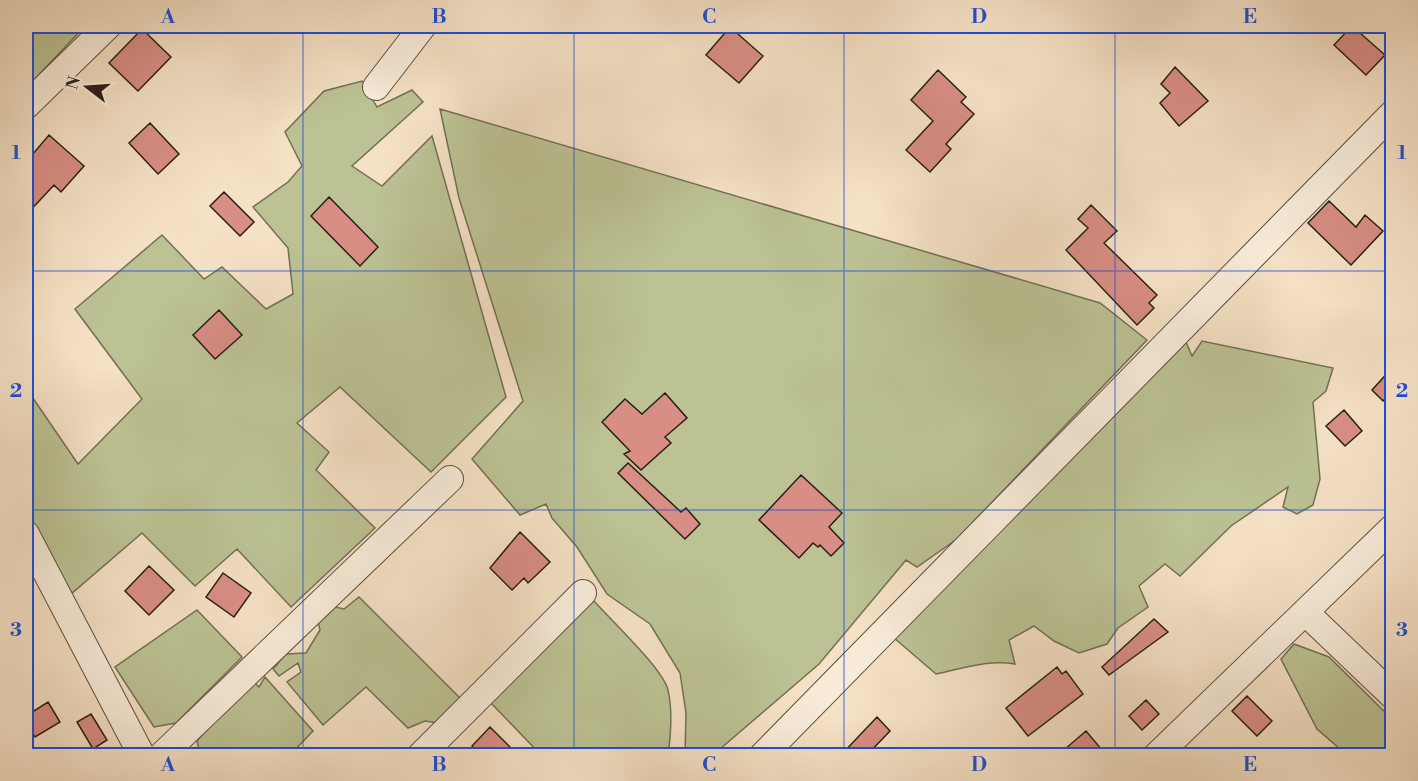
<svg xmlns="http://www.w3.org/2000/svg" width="1418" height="781" viewBox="0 0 1418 781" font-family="'Libre Bodoni',serif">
	<rect width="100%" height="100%" fill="#f5e1c5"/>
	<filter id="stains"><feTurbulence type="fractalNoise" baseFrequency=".00333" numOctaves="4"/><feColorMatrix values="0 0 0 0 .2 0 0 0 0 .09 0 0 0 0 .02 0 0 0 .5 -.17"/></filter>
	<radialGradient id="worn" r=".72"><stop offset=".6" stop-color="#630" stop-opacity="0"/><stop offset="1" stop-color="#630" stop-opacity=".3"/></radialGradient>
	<path fill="#bcc294" stroke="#727055" stroke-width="1.5" d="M 26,26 L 85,26 L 31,83 L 26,77 Z
		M 362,81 L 377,107 L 412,90 L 423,102 L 352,166 L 382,186 L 432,136 L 506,397 L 431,472 L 340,387 L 297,423 L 329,452 L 316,470 L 375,528 L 291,607 L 237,549 L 195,586 L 142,533 L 71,594 L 26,508 L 26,388 L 78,464 L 142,399 L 75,309 L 162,235 L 204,279 L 222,267 L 266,309 L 293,294 L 288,248 L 253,207 L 288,182 L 302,166 L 285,132 L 324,91 Z
		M 440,109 L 1100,303 L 1147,340 L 957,539 L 917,567 L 906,560 L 819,664 L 713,755 L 685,755 L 686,713 L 680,673 L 650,624 L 607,594 L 577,547 L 552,518 L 546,504 L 520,515 L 472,459 L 523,401 L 459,198 Z
		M 1179,326 L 1192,356 L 1202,341 L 1333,368 L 1326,391 L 1313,402 L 1320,479 L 1313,505 L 1297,514 L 1283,507 L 1288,487 L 1231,526 L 1180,576 L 1165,564 L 1139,586 L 1148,607 L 1118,628 L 1107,644 L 1079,653 L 1054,641 L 1034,626 L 1009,640 L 1015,664 C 989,659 961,669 936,674 L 886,631 Z
		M 359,597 L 464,702 L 444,724 L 425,721 L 408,728 L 366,687 L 323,725 L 287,682 L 301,672 L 298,663 L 279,676 L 273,669 L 286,654 L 306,653 L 320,630 L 317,617 L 326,605 L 344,609 Z
		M 593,600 C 610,619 663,669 668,690 C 673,712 671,734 668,755 L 541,755 L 491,703 Z
		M 197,610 L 242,657 L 176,723 L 154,727 L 115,667 Z
		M 1294,644 L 1329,657 L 1392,719 L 1392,755 L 1347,755 L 1317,729 L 1281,659 Z
		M 265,677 L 313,731 L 290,755 L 200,755 L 197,741 L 249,678 L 259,687 Z"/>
	<path fill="#d88e84" stroke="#281f16" stroke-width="1.5" d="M 1352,26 L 1385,55 L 1366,75 L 1334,45 Z
		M 730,27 L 763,56 L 739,83 L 706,55 Z
		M 142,29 L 171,57 L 138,91 L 109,63 Z
		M 1175,67 L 1208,101 L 1179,126 L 1160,103 L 1170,93 L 1161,84 Z
		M 938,70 L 966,97 L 961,102 L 974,114 L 946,144 L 951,149 L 930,172 L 906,150 L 933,121 L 911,100 Z
		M 150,123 L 179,154 L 158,174 L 129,143 Z
		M 49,135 L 84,166 L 61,192 L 54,185 L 26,215 L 26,162 Z
		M 224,192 L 254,222 L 240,236 L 210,206 Z
		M 329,197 L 378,247 L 360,266 L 311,216 Z
		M 1329,201 L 1356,227 L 1365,215 L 1383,231 L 1351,265 L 1308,223 Z
		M 1091,205 L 1117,231 L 1104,243 L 1157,295 L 1149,303 L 1154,308 L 1137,325 L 1066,250 L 1088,228 L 1078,219 Z
		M 219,310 L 242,335 L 215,359 L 193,335 Z
		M 1392,368 L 1392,391 L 1383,401 L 1372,390 Z
		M 665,393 L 687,418 L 665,437 L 671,443 L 641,470 L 624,454 L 630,451 L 602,422 L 625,399 L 642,414 Z
		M 1344,410 L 1362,431 L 1345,446 L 1326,426 Z
		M 628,463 L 681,512 L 686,508 L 700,524 L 685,539 L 618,473 Z
		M 801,475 L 842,513 L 829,527 L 844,543 L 831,556 L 820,545 L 818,547 L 813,543 L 799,558 L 759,520 Z
		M 520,532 L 550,562 L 528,583 L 524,578 L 512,590 L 490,568 Z
		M 149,566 L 174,590 L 149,615 L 125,591 Z
		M 223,573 L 251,593 L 234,617 L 206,597 Z
		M 1154,619 L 1168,632 L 1109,675 L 1102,667 Z
		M 1057,667 L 1062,674 L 1066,671 L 1083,694 L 1028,736 L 1006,708 Z
		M 1247,696 L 1272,721 L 1257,736 L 1232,711 Z
		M 1146,700 L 1159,714 L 1142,730 L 1129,716 Z
		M 48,702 L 60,722 L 35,737 L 26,722 L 26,716 Z
		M 91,714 L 107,740 L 93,749 L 77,722 Z
		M 877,717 L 890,731 L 866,756 L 840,756 Z
		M 490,727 L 519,756 L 482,756 L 472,746 Z
		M 1086,731 L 1107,756 L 1057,756 Z"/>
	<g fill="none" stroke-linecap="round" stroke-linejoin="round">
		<g stroke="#5b5042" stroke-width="28">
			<path id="minor" d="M 376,87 L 423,26
				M 26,106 L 108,26
				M 26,534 L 142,756
				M 1305,612 L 1392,695
				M 161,756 L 450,479
				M 420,756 L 583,593
				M 762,756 L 1392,114
				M 1156,756 L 1392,528"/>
		</g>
		<use href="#minor" stroke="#f8ecd9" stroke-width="26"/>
	</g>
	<path fill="none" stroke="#1d4ed8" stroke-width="1.5" stroke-opacity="0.55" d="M 303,26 L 303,756M 574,26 L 574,756M 844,26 L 844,756M 1115,26 L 1115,756M 26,271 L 1392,271M 26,510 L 1392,510"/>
	<rect width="1418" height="781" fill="none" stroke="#f5e1c5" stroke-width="66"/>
	<g transform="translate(87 87) rotate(287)" stroke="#f8ecd9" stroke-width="4.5" paint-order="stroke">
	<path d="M0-4.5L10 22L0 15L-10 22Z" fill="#281f16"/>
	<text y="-9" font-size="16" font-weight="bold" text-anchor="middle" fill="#281f16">N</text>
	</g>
	<rect x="33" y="33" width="1352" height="715" fill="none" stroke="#1d4ed8" stroke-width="2"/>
	<g font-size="20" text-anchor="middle" font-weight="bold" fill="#1d4ed8">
		<text x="168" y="23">A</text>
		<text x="439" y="23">B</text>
		<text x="709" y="23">C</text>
		<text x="979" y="23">D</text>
		<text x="1250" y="23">E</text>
		<text x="16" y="159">1</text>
		<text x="1402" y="159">1</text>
		<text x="16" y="397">2</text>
		<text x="1402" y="397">2</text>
		<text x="16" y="636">3</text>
		<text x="1402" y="636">3</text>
		<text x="168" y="771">A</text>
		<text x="439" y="771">B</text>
		<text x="709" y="771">C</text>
		<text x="979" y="771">D</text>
		<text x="1250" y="771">E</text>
	</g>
	<rect width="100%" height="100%" filter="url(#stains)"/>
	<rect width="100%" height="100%" fill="url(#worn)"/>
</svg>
